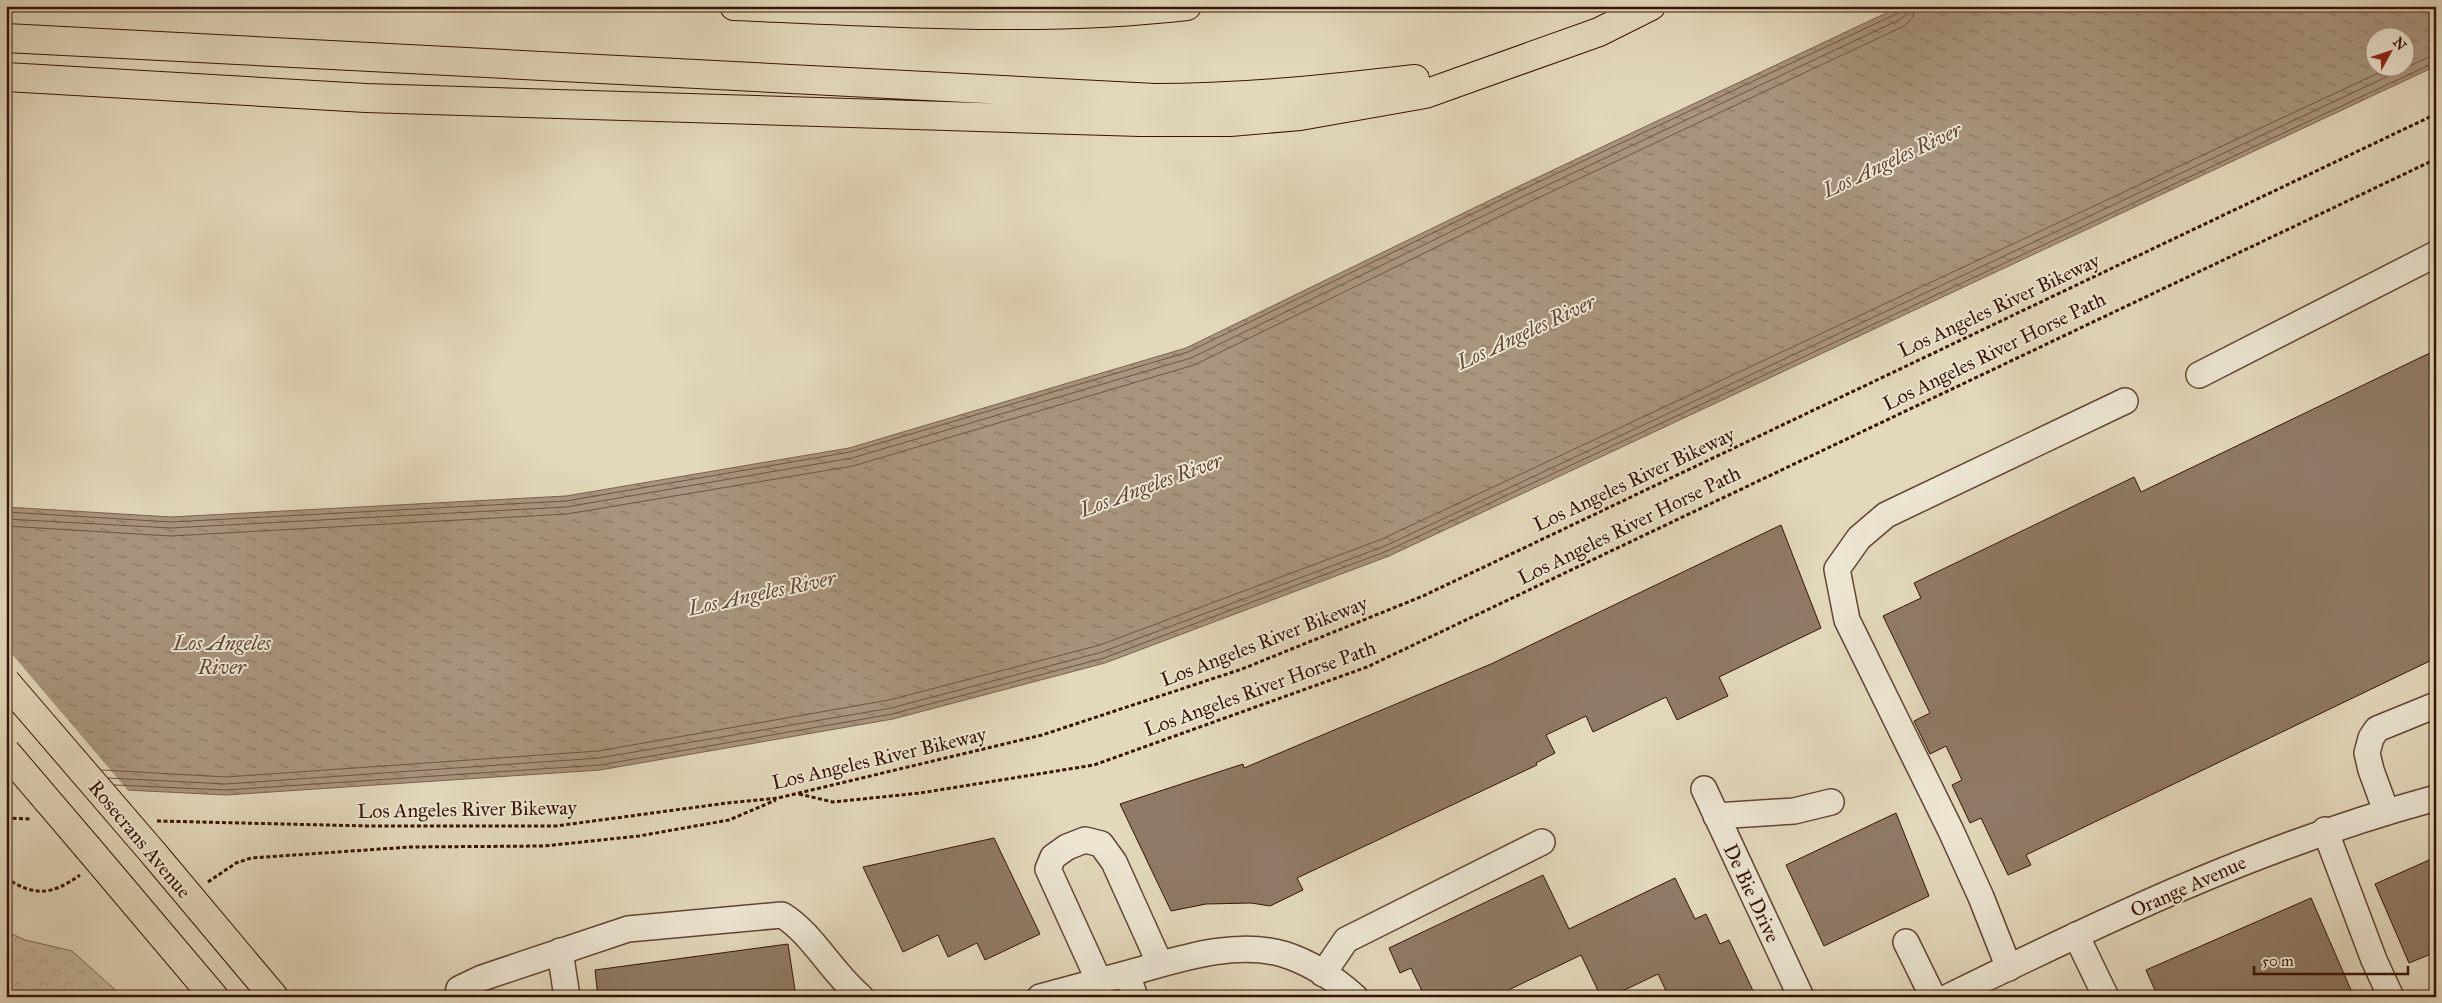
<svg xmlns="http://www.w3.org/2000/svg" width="2442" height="1003" viewBox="0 0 2442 1003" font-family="'IM FELL Great Primer',serif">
	<defs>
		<pattern id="park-crowns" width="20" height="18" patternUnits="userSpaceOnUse" patternTransform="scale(1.25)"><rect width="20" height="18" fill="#c5b79d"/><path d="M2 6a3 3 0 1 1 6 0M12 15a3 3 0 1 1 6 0" fill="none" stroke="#aa9c86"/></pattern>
		<pattern id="water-ripples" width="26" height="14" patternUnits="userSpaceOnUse" patternTransform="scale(1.25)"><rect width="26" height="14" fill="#a8957e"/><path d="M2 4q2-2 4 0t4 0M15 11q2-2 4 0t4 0" fill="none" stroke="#8a7865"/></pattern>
	</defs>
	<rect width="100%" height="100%" fill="#e3d8bc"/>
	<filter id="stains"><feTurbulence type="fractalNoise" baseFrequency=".004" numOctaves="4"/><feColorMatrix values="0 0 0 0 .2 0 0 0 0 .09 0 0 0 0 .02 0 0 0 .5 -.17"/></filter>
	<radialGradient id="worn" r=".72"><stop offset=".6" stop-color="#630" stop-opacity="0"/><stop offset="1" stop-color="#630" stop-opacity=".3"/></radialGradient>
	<path fill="url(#park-crowns)" stroke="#7d6652" d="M 6,931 L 25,940 L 72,951 L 123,997 L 6,992 Z"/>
	<path fill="url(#water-ripples)" stroke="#7a614e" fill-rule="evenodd" d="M 1901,6 L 2436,6 L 2436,66 L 1389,556 L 1105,663 L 893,719 L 600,770 L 226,795 L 6,784 L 6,507 L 171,517 L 566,496 L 849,448 L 1186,348 L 1513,189 ZM 2374,38 L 2404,38 L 2404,68 L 2374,68 Z"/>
	<path fill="#e3d8bc" d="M 6,647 L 130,793 L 6,787 Z"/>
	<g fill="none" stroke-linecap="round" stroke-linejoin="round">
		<path stroke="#6e5442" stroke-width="1" d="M 6,512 L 171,522 L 566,501 L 850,452 L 1188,352 L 1515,193 L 1898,13 L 1902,6
			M 6,519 L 171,528 L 566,507 L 852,458 L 1191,358 L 1518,199 L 1901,19 L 1907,14 L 1908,6
			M 6,526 L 171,536 L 567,514 L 853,466 L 1194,365 L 1521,206 L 1904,26 L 1913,17 L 1916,6
			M 102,770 L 226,777 L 598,751 L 889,700 L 1100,645 L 1382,539 L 2389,68
			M 108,778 L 226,784 L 599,758 L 891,708 L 1102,652 L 1385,546 L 2429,57 L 2436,55
			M 114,785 L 226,790 L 600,765 L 892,714 L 1104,658 L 1387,551 L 2436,62"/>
	</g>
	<path fill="#8f7a65" stroke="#351406" d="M 2436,350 L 2436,658 L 2026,855 L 2031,865 L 2008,875 L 1981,818 L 1970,823 L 1952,785 L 1962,780 L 1946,746 L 1930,754 L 1914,721 L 1930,713 L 1883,616 L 1921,598 L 1914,583 L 2134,477 L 2141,492 Z
		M 1781,525 L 1821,628 L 1719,677 L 1728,696 L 1677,720 L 1666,697 L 1593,732 L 1586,716 L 1546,735 L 1555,753 L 1536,763 L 1537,765 L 1297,878 L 1303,890 L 1270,906 L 1251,903 L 1206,904 L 1171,911 L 1120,804 L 1243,764 L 1244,768 L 1491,664 Z
		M 1896,813 L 1929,896 L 1824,946 L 1786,865 Z
		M 994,838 L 1040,934 L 985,960 L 977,943 L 948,957 L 938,935 L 903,952 L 863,867 Z
		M 2436,857 L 2436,952 L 2409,963 L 2375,884 Z
		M 1543,875 L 1569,929 L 1675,878 L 1695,919 L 1706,914 L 1720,944 L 1729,940 L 1756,997 L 1669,997 L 1658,974 L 1610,997 L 1601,997 L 1581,955 L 1494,997 L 1425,997 L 1411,968 L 1400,973 L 1389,948 Z
		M 2311,898 L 2354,997 L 2158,997 L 2146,970 Z
		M 788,944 L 796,997 L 598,997 L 595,970 Z"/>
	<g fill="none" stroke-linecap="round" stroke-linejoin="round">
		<g stroke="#604534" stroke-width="28">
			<path id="minor" d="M 2199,375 L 2436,254
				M 1704,789 L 1801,997
				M 2386,811 L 2371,770 L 2367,753 L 2371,738 L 2377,729 L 2436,705
				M 1716,816 L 1794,811 L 1831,802
				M 2325,830 L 2374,960 L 2391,997
				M 2076,935 L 2106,997
				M 1906,942 L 1933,997
				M 560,951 L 567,997
				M 2009,968 L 1981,897 L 1951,831 L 1847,620 L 1837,569 L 1859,538 L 1886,515 L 2125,401
				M 1127,974 L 1135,997
				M 1323,974 L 1346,940 L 1542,842
				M 1099,981 L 1048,869 L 1053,857 L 1067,847 L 1085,840 L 1101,844 L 1114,862 L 1160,964
				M 457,997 L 459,989 L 482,978 L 628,929 L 782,915 C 811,932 833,974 861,997
				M 1040,997 C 1069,989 1099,981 1129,973 C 1177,960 1233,940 1283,954 C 1309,962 1335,979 1355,997
				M 1948,997 C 2109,918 2262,845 2436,798"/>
		</g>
		<g stroke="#351406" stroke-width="30">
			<path id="major" d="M 88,848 L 214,997
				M 154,854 L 274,997"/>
		</g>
		<g stroke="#351406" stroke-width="30">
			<path id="highway" d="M 734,6 C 885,12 1036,23 1187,6
				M 6,38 L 1155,98 C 1243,98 1328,89 1415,79
				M 6,77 L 366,98 L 1140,122 L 1230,122 L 1300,116 L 1425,94 L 1599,32 L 1651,6"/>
		</g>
		<path stroke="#351406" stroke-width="3" stroke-dasharray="4 2.5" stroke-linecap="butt" d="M 799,794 L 833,802 L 920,793 L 1094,765 L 1367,667 L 2436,159
			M 6,818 L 31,819
			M 157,821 L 368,826 L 556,826 L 727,803 L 778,798 L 1042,735 L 1242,669 L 1423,596 L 2436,114
			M 6,878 C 35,897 52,895 80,875
			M 208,882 L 236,863 L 251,858 L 410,847 L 544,846 L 639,836 L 729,820 L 776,800"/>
		<use href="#minor" stroke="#ede6d3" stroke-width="25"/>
		<use href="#major" stroke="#e3d8bc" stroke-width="28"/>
		<use href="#highway" stroke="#e3d8bc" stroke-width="28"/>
		<g stroke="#351406" stroke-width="30" stroke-linecap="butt">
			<path id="major-bridge" d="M 6,682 L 154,854
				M 6,752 L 88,848"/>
		</g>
		<use href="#major-bridge" stroke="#e3d8bc" stroke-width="28"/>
	</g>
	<g text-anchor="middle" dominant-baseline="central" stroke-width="4" stroke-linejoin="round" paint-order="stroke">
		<g font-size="20" fill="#351406" stroke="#ede6d3">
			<text transform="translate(1999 305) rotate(-25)">Los Angeles River Bikeway</text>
			<text transform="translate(1994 351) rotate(-26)">Los Angeles River Horse Path</text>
			<text transform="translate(1634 479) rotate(-25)">Los Angeles River Bikeway</text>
			<text transform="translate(1629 525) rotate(-26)">Los Angeles River Horse Path</text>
			<text transform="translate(1264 641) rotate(-21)">Los Angeles River Bikeway</text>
			<text transform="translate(1260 688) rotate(-20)">Los Angeles River Horse Path</text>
			<text transform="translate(879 758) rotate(-13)">Los Angeles River Bikeway</text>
			<text transform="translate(467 809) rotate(-1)">Los Angeles River Bikeway</text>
			<text transform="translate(140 839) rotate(50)">Rosecrans Avenue</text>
			<text transform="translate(2188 886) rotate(-24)">Orange Avenue</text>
			<text transform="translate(1752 893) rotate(65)">De Bie Drive</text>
		</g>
		<g font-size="21" font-style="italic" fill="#634836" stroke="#ede6d3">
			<text transform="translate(1892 160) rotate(-25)">Los Angeles River</text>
			<text transform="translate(1526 332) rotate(-25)">Los Angeles River</text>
			<text transform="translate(1151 485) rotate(-20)">Los Angeles River</text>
			<text transform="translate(762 593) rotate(-12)">Los Angeles River</text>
			<text x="222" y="643">Los Angeles<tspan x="222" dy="24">River</tspan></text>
		</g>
	</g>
	<rect width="2442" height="1003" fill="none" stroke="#e3d8bc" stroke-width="25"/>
	<rect x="8" y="8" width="2427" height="988" fill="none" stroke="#351406" stroke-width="2.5"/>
	<rect x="12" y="12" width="2417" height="978" fill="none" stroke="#351406"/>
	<g transform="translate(2390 52) rotate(50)"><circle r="24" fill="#ede6d3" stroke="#a39281"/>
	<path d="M0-4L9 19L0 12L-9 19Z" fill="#8f2418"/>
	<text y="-8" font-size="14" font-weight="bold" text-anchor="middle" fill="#351406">N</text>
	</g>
	<path d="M2254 966v8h154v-8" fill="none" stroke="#351406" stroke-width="2.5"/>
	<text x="2262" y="966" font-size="15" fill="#351406" stroke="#ede6d3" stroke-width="4" paint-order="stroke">50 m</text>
	<rect width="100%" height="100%" filter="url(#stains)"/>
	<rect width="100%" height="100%" fill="url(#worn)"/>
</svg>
